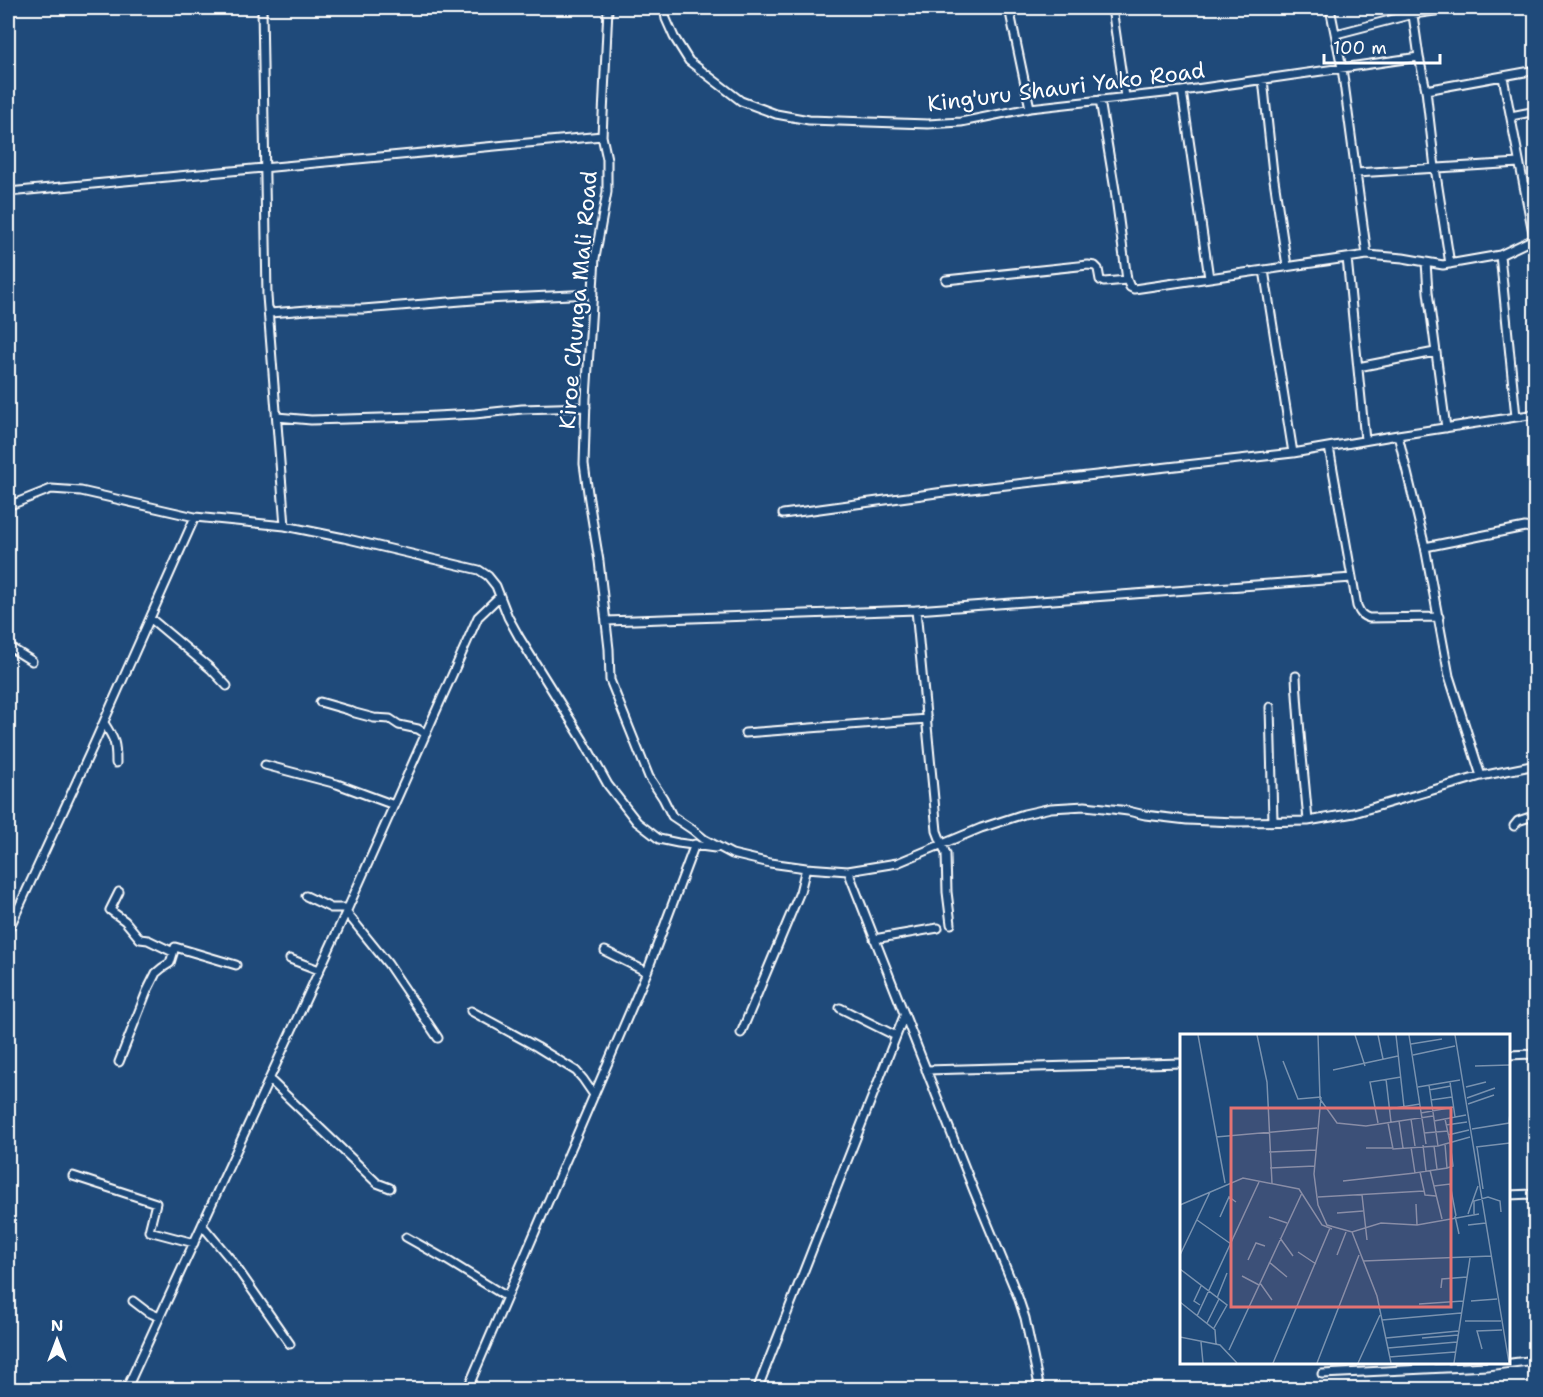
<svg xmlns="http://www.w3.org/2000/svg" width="1543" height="1397" viewBox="0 0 1543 1397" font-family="'Shantell Sans',sans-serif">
	<rect width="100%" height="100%" fill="#1f4a7a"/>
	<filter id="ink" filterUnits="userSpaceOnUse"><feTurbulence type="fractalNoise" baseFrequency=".0167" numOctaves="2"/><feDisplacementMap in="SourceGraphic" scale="12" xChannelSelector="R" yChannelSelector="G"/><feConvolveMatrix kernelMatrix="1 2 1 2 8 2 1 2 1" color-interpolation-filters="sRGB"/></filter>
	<g filter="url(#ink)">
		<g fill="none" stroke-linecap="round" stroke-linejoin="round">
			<g stroke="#fff" stroke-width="11">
				<path id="minor" d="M 262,8 L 267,296 L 285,526
					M 608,8 L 602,136 L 607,159 L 607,192 L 595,258 L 586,398 L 584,464 L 589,500 L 599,561 L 609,649 L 610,680 L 649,777 L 663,798 L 672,816 L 693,830 L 704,839 L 732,854 L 770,863 L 806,868 L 848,871 L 897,863 L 981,828 L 1024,814 L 1051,808 L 1085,806 L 1104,808 L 1128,811 L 1145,815 L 1187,820 L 1236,822 L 1308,821 L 1354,813 L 1481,776 L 1536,765
					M 664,8 L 666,19 L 674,37 L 689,61 L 741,101 L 776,114 L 809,120 L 928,124 L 961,122 L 1030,108 L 1182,91 L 1419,57
					M 1009,8 L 1030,108
					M 1112,8 L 1125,97
					M 1330,8 L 1342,68 L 1367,255
					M 1412,8 L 1419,57 L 1426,90 L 1435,168 L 1450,264
					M 1336,34 L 1413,14 L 1457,8
					M 1503,77 L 1534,238
					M 1263,79 L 1273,173 L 1287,266
					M 1426,90 L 1536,70
					M 1182,91 L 1209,278
					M 1100,100 L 1115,190 L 1127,280 L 1130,287 L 1134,289 L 1367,255 L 1403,258 L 1443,265 L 1500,255 L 1536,238
					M 1511,116 L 1536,111
					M 1356,173 L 1519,163
					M 1524,187 L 1536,185
					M 8,192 L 602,136
					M 1347,258 L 1365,440
					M 1426,262 L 1428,292 L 1446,428
					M 1264,270 L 1293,453 L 1398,435 L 1516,417 L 1500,255
					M 946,280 L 1088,265 L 1095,266 L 1098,269 L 1100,280 L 1104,282 L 1127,280
					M 269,309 L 270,313 L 320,309 L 363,309 L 486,299 L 593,294
					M 1358,367 L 1435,352
					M 277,417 L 311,420 L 416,417 L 475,414 L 522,409 L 586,407
					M 1516,417 L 1536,414
					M 1398,435 L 1425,547 L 1449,676 L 1481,776
					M 1329,447 L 1357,606 C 1360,613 1362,616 1369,618 L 1439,617
					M 8,506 L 51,489 L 81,491 L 195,517 L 285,526 L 344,538 L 479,570 L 488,576 L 496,586 L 508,617 L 519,637 L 583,740 L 608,785 L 637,822 L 659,839 L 678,843 L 715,848
					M 783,514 L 944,492 L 1293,453
					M 1425,547 L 1525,527 L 1534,529 L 1536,532
					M 916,610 L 937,831 L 946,854 L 947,892 L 951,924
					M 150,618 L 211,669 L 227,686
					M 606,621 L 916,610 L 1352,578
					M 8,643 L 11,648 L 32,661
					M 1296,676 C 1298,724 1304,772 1308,821
					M 320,702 L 348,710 L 355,713 L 374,718 L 390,719 L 399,725 L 418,729 L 426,734
					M 1270,707 L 1273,821
					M 104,723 C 115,740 116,743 116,763
					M 745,733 L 927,719
					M 265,765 L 337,784 L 394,805
					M 1514,826 L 1518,821 L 1536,815
					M 848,871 L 974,1191 L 1018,1297 L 1025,1318 L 1040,1390
					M 119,892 L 110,910 L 125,921 L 140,939 L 148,940 L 173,952
					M 306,896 L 331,908 L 348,908
					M 346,912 L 388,964 L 438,1038
					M 8,931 L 94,744 L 195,517
					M 874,939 L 938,928
					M 605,951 L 647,972
					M 290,959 L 319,970
					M 840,1008 L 896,1036
					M 471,1011 L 537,1047 L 576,1071 L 583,1079 L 594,1095
					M 741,1033 L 800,892 L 806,868
					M 1508,1055 L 1536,1054
					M 119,1062 L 147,991 L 156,973 L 162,968 L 170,963 L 175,947 L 236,965
					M 926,1070 L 1182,1063
					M 269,1079 L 377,1183 L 390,1188
					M 73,1176 L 156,1203 L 149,1231 L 194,1243
					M 1508,1195 L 1536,1194
					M 202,1225 L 232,1261 L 290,1344
					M 406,1237 L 445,1259 L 507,1297
					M 133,1301 L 146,1311 L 159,1317
					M 1322,1374 L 1487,1366 L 1536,1360
					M 126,1390 L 348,908 L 478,617 L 500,596
					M 467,1390 L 647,972 L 695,844
					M 757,1390 L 904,1016"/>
			</g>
			<use href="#minor" stroke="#1f4a7a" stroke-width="7"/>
		</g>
	</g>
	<g text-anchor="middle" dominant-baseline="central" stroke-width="4.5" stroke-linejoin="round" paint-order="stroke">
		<g font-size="22" fill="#fff" stroke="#1f4a7a">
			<text transform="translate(1066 87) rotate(-7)">King'uru Shauri Yako Road</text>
			<text transform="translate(578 300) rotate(-85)">Kiroe Chunga Mali Road</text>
		</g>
	</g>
	<g transform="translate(1180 1034)">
		<rect width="330" height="330" fill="#1f4a7a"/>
		<path fill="none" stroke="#7992af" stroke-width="1.5" d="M 18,1 L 45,149M 77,1 L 87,48 L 92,149M 138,1 L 140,65 L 157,89 L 186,92 L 253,82M 175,1 L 185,32M 198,1 L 203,25M 216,1 L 224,73M 229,1 L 246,110M 275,1 L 329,329M 231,10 L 262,5M 233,21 L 275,12M 103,27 L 118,65 L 141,63M 295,32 L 330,31M 153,36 L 218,22M 206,45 L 211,88M 270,48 L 275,83M 249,51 L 258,112M 238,53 L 280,46M 286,53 L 306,48M 249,56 L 271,52M 141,63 L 134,140 L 138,171 L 147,191 L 172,198 L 201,189 L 237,191 L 299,180M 287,64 L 315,54M 251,66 L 272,63M 288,70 L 314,61M 209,75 L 240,70M 241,79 L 274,73M 231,85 L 235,112M 265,85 L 270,108M 219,87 L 223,114M 254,87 L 286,81M 198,89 L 190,48 L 221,43M 208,89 L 213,115 L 258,112 L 290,103M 266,91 L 287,88M 292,95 L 329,89 L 330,79M 244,99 L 268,97M 268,101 L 289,96M 36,103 L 137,94M 243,111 L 246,137M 254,112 L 257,135M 231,113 L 235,139 L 267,134 L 265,110M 296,113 L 330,109M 297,113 L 303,155M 186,114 L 212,114M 89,118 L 136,116M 90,134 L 135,132M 267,134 L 273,132 L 270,108M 250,136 L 262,185M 240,138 L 245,161 L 256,162M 163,147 L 235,139M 254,152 L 270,150 L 276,182M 182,161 L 187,206M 138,163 L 244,157M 236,170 L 237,191M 0,171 L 63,144 L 119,155 L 142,191 L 152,195M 157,179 L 183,177M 288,180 L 298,152M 294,180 L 294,167 L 308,163 L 320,167 L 321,178M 275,182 L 279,200M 40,183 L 49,163 L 56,168M 89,183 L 107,189M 17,186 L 51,210M 288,191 L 306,189M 172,198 L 197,262 L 211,329M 100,204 L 113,222M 118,218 L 136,230M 0,221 L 30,158M 157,221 L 166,198M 68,226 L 76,209 L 85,212M 183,227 L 312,222M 89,228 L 107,243M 0,235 L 47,271 L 34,294M 62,242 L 79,251M 80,249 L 92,266M 261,254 L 262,245 L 287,243M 37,264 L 47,239M 291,267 L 317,265M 0,268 L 35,296 L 36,310M 239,270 L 283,267M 20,271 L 14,267 L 21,252M 17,282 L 79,148M 202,286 L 281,279M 285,287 L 321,287M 27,289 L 39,265M 0,303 L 40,311 L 57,329M 206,304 L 278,297M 242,304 L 278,301M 21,308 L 23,329M 208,314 L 277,308M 302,315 L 297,297 L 322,296M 49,316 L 122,159M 209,323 L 275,318M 93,329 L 150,194M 137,329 L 179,221M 178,329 L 200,281M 274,329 L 290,224"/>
		<path fill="#e47373" fill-opacity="0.15" stroke="#e47373" stroke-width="3" d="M 51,74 L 271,74 L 271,273 L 51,273 Z"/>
		<rect width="330" height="330" fill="none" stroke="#fff" stroke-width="3"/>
	</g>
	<rect width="1543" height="1397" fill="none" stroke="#1f4a7a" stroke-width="30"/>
	<rect x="15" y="15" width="1513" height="1367" fill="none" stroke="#fff" stroke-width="2" filter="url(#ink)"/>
	<g transform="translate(57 1340)" stroke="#1f4a7a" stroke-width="4.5" paint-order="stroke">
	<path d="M0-4.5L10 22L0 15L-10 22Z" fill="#ffffff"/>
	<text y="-9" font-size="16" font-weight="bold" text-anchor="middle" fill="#ffffff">N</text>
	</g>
	<path d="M1324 54v9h116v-9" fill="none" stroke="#ffffff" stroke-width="3"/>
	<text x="1333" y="54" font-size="18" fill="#ffffff" stroke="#1f4a7a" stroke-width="4.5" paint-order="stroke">100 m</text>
</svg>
